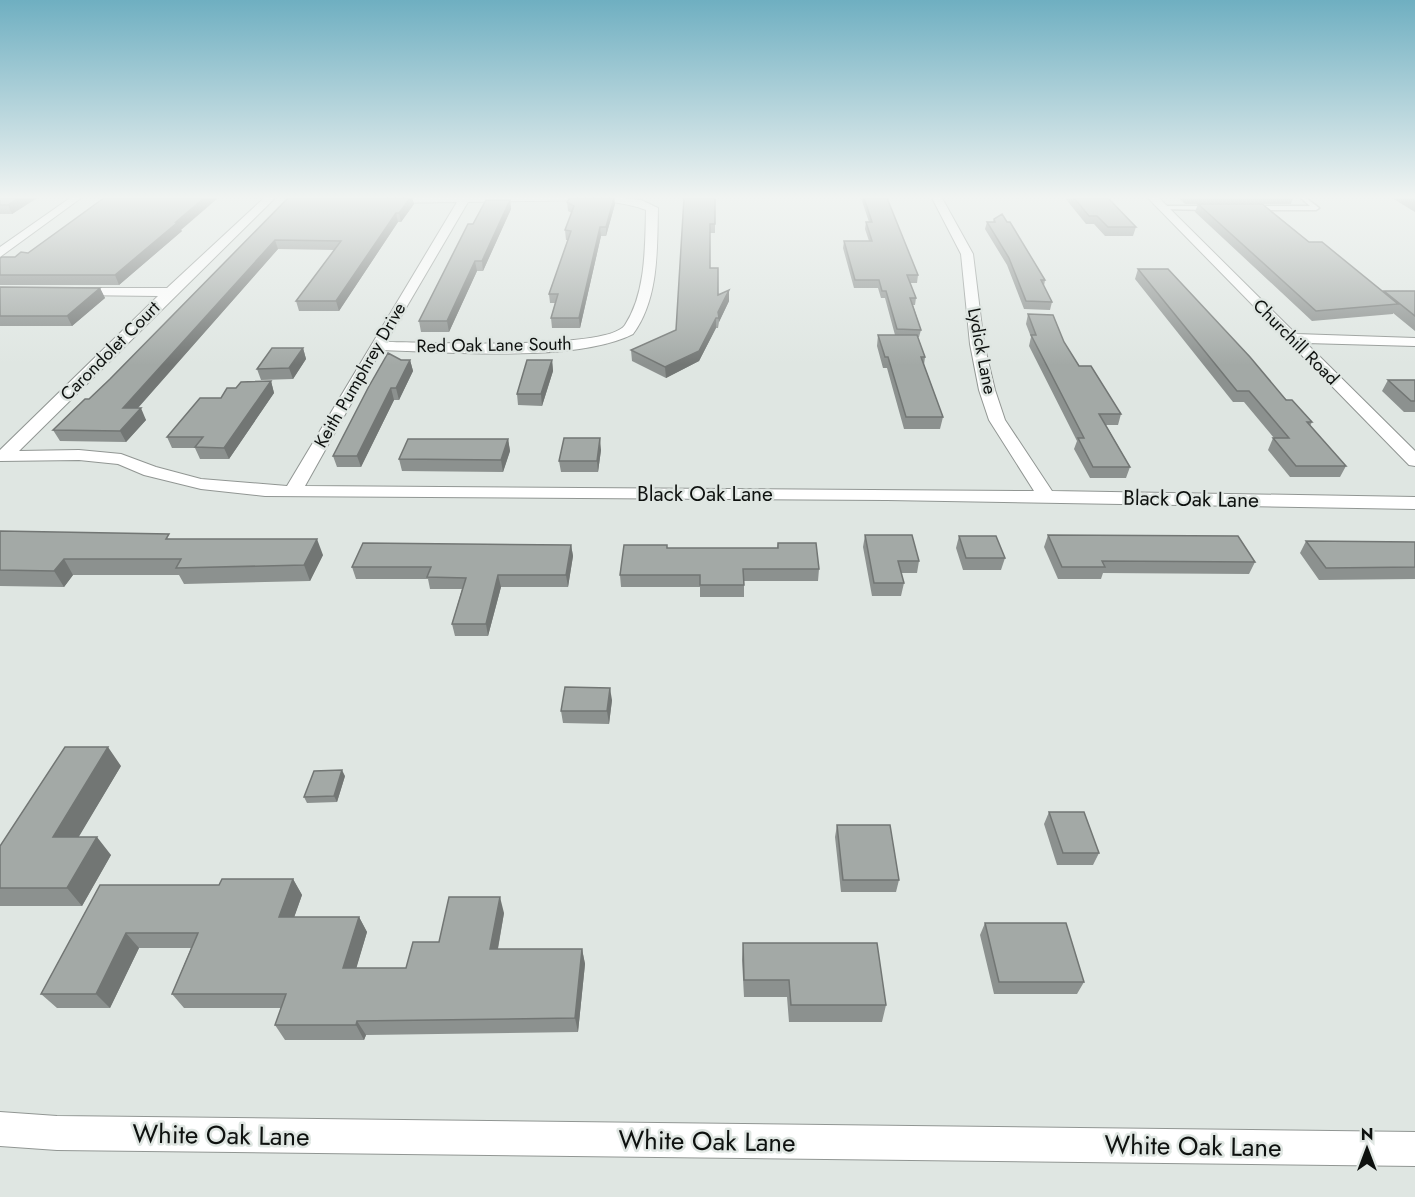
<svg xmlns="http://www.w3.org/2000/svg" width="1415" height="1197" viewBox="0 0 1415 1197" font-family="Jost,sans-serif">
	<rect width="100%" height="100%" fill="#dfe6e2"/>
	<g fill="none" stroke-linecap="round" stroke-linejoin="round">
		<g stroke="#919693" stroke-width="3">
			<path id="lane" d="M 1301,198 L 1306,198 L 1319,208 L 1316,210 L 1253,210 L 1250,208 L 1253,206 L 1310,206 Z
				M 1163,206 L 1210,206 L 1213,208 L 1210,210 L 1161,209 L 1161,207 Z"/>
		</g>
		<g stroke="#919693" stroke-width="2">
			<path id="street" d="M 70,198 L 81,198 L 0,257 L 0,247 Z
				M 264,198 L 275,198 L 19,451 L 79,450 L 121,454 L 156,467 L 201,479 L 287,486 L 457,202 L 386,203 L 382,202 L 382,198 L 622,198 L 641,200 L 658,208 C 657,249 659,299 633,334 C 576,363 447,352 381,350 L 305,486 L 1034,491 L 989,420 L 979,390 L 970,344 L 961,254 L 932,198 L 942,198 L 973,254 L 984,344 L 995,390 L 1005,420 L 1052,491 L 1415,497 L 1415,509 L 887,500 L 265,496 L 201,489 L 144,475 L 118,464 L 79,460 L 0,461 L 0,450 L 158,296 L 74,295 L 69,294 L 67,291 L 69,288 L 167,288 ZM 527,201 C 565,201 610,196 646,210 C 645,247 646,293 625,325 C 608,351 422,342 386,342 L 468,202 Z
				M 1148,198 L 1159,198 L 1296,334 L 1415,338 L 1415,346 L 1306,343 L 1415,451 L 1415,466 L 1409,465 Z
				M 0,1112 L 57,1116 L 1415,1132 L 1415,1166 L 57,1150 L 0,1146 Z"/>
		</g>
		<use href="#lane" fill="#fff" fill-rule="evenodd"/>
		<use href="#street" fill="#fff" fill-rule="evenodd"/>
	</g>
	<path fill="#8c918f" d="M 0,198 L 37,198 L 12,214 L 0,214 Z
		M 288,198 L 412,198 L 414,204 L 401,222 L 398,222 L 339,311 L 299,311 L 296,301 L 334,250 L 278,249 L 138,408 L 146,420 L 126,442 L 60,441 L 53,430 L 89,399 L 110,379 Z
		M 570,198 L 614,198 L 615,204 L 606,236 L 601,236 L 580,328 L 552,328 L 551,318 L 555,303 L 550,303 L 549,294 L 568,240 L 566,240 L 565,230 L 572,213 L 568,211 L 567,202 Z
		M 715,198 L 715,233 L 710,233 L 710,268 L 718,295 L 729,290 L 729,301 L 719,322 L 718,328 L 716,328 L 699,361 L 666,378 L 632,361 L 631,350 L 676,330 Z
		M 861,198 L 887,198 L 918,275 L 917,283 L 910,283 L 916,298 L 915,305 L 913,305 L 921,330 L 919,337 L 918,337 L 925,357 L 924,365 L 943,417 L 940,429 L 904,429 L 887,368 L 883,368 L 877,346 L 878,335 L 895,335 L 885,298 L 881,298 L 878,288 L 854,288 L 843,248 L 844,241 L 869,241 L 865,229 L 866,222 L 869,222 Z
		M 1065,198 L 1108,198 L 1136,227 L 1133,236 L 1105,236 L 1094,224 L 1086,224 Z
		M 1179,198 L 1293,198 L 1291,204 L 1263,204 L 1309,242 L 1383,292 L 1384,291 L 1415,291 L 1415,331 L 1393,313 L 1393,314 L 1312,321 L 1195,212 L 1198,204 L 1185,204 Z
		M 1392,198 L 1415,198 L 1415,212 Z
		M 510,200 L 511,209 L 483,271 L 477,271 L 449,332 L 421,332 L 419,321 L 473,224 Z
		M 994,219 L 1045,280 L 1044,286 L 1052,302 L 1050,310 L 1024,309 L 1007,265 L 985,229 L 987,222 L 993,222 Z
		M 181,230 L 182,231 L 119,285 L 0,285 L 0,258 L 15,257 L 28,253 Z
		M 1138,269 L 1312,422 L 1310,426 L 1346,466 L 1340,477 L 1290,477 L 1268,450 L 1273,438 L 1274,438 L 1244,402 L 1233,402 L 1135,279 Z
		M 0,287 L 100,288 L 105,298 L 72,326 L 0,326 Z
		M 1028,314 L 1064,342 L 1079,366 L 1121,414 L 1118,425 L 1106,425 L 1130,467 L 1126,478 L 1090,478 L 1074,449 L 1077,441 L 1029,346 L 1031,337 L 1026,324 Z
		M 303,348 L 306,359 L 293,379 L 261,380 L 257,369 Z
		M 401,360 L 410,360 L 413,371 L 399,400 L 394,400 L 361,467 L 337,467 L 333,456 Z
		M 552,360 L 553,371 L 542,406 L 518,405 L 517,394 Z
		M 1388,380 L 1415,380 L 1415,412 L 1404,412 L 1382,391 Z
		M 271,381 L 274,393 L 229,459 L 200,459 L 195,448 L 172,448 L 167,437 L 221,398 L 236,388 Z
		M 508,439 L 510,451 L 503,472 L 402,471 L 399,459 Z
		M 601,450 L 598,472 L 561,472 L 559,461 Z
		M 0,531 L 172,539 L 323,555 L 310,581 L 184,584 L 179,575 L 73,575 L 64,587 L 0,586 Z
		M 865,535 L 919,561 L 917,573 L 901,573 L 904,583 L 901,596 L 872,596 L 863,547 Z
		M 1048,535 L 1255,562 L 1249,574 L 1103,573 L 1101,579 L 1058,579 L 1044,547 Z
		M 959,536 L 1005,558 L 1001,570 L 963,570 L 956,548 Z
		M 1306,541 L 1415,542 L 1415,579 L 1319,580 L 1300,553 Z
		M 778,543 L 819,569 L 818,581 L 744,581 L 744,597 L 700,597 L 700,587 L 621,587 L 620,575 L 668,548 L 777,548 Z
		M 571,545 L 573,556 L 568,587 L 501,587 L 488,636 L 455,636 L 452,624 L 462,589 L 430,589 L 428,579 L 356,579 L 352,567 Z
		M 612,700 L 609,724 L 563,723 L 561,711 Z
		M 121,766 L 78,837 L 111,855 L 82,906 L 0,906 L 0,846 Z
		M 345,776 L 337,802 L 307,803 L 304,797 Z
		M 1049,812 L 1099,853 L 1093,865 L 1057,865 L 1044,824 Z
		M 837,825 L 899,880 L 896,892 L 841,892 L 835,837 Z
		M 293,879 L 302,895 L 294,917 L 359,917 L 367,932 L 356,968 L 406,968 L 439,942 L 504,913 L 498,949 L 582,949 L 585,964 L 578,1032 L 366,1035 L 364,1040 L 285,1040 L 275,1025 L 281,1008 L 184,1008 L 172,994 L 191,948 L 139,948 L 110,1008 L 57,1008 L 41,994 L 100,885 L 219,885 Z
		M 985,923 L 1084,982 L 1077,994 L 994,994 L 980,935 Z
		M 743,943 L 886,1005 L 882,1022 L 789,1022 L 787,997 L 744,997 L 742,960 Z"/>
	<path fill="#727674" d="M 19,198 L 37,198 L 12,214 L 8,205 Z
		M 204,198 L 218,198 L 181,230 L 182,231 L 119,285 L 115,275 Z
		M 410,198 L 412,198 L 414,204 L 401,222 L 399,213 Z
		M 614,198 L 615,204 L 606,236 L 606,227 Z
		M 510,200 L 511,209 L 483,271 L 482,261 Z
		M 396,213 L 398,222 L 339,311 L 336,301 Z
		M 600,227 L 601,236 L 580,328 L 579,318 Z
		M 275,240 L 278,249 L 128,419 L 123,408 Z
		M 475,261 L 477,271 L 449,332 L 447,321 Z
		M 100,288 L 105,298 L 72,326 L 67,316 Z
		M 729,290 L 729,301 L 719,322 L 718,312 Z
		M 716,318 L 716,328 L 699,361 L 666,378 L 665,367 Z
		M 303,348 L 306,359 L 293,379 L 289,368 Z
		M 410,360 L 413,371 L 399,400 L 396,388 Z
		M 552,360 L 553,371 L 542,406 L 541,394 Z
		M 271,381 L 274,393 L 229,459 L 224,448 Z
		M 391,388 L 394,400 L 361,467 L 357,456 Z
		M 141,408 L 146,420 L 126,442 L 120,431 Z
		M 600,438 L 601,450 L 598,472 L 597,461 Z
		M 508,439 L 510,451 L 503,472 L 501,460 Z
		M 317,539 L 323,555 L 310,581 L 304,565 Z
		M 571,545 L 573,556 L 568,587 L 566,575 Z
		M 64,559 L 73,575 L 64,587 L 54,571 Z
		M 498,575 L 501,587 L 488,636 L 486,624 Z
		M 610,688 L 612,700 L 609,724 L 607,711 Z
		M 108,747 L 121,766 L 68,855 L 53,837 Z
		M 342,770 L 345,776 L 337,802 L 334,796 Z
		M 97,837 L 111,855 L 82,906 L 67,888 Z
		M 293,879 L 302,895 L 289,932 L 279,917 Z
		M 500,897 L 504,913 L 495,964 L 490,949 Z
		M 359,917 L 367,932 L 352,983 L 343,968 Z
		M 126,933 L 139,948 L 110,1008 L 96,994 Z
		M 582,949 L 585,964 L 578,1032 L 575,1018 Z
		M 357,1021 L 366,1035 L 364,1040 L 356,1025 Z"/>
	<path fill="#a3a9a6" stroke="#727674" stroke-width="1.5" d="M 0,198 L 19,198 L 8,205 L 0,205 Z
		M 104,198 L 204,198 L 176,222 L 178,222 L 115,275 L 0,275 L 0,258 L 2,257 L 15,257 L 21,252 L 28,253 Z
		M 288,198 L 410,198 L 399,213 L 396,213 L 336,301 L 296,301 L 341,241 L 275,240 L 123,408 L 141,408 L 120,431 L 53,430 L 85,399 L 89,399 L 110,379 Z
		M 570,198 L 614,198 L 606,227 L 600,227 L 579,318 L 551,318 L 558,294 L 549,294 L 571,231 L 565,230 L 574,206 L 567,202 Z
		M 684,198 L 715,198 L 715,224 L 710,224 L 710,268 L 718,268 L 718,295 L 729,290 L 718,312 L 719,318 L 716,318 L 699,351 L 665,367 L 631,350 L 676,330 Z
		M 864,198 L 887,198 L 918,275 L 907,275 L 916,298 L 910,298 L 921,330 L 897,329 L 886,291 L 882,291 L 879,280 L 855,280 L 844,241 L 872,241 L 866,222 L 872,222 Z
		M 1074,198 L 1108,198 L 1136,227 L 1108,227 L 1097,216 L 1089,216 Z
		M 486,200 L 510,200 L 482,261 L 475,261 L 447,321 L 419,321 L 468,224 L 473,224 Z
		M 1198,204 L 1262,204 L 1309,242 L 1322,242 L 1398,304 L 1316,311 Z
		M 1002,214 L 1007,222 L 1010,222 L 1045,280 L 1041,280 L 1052,302 L 1026,301 L 1009,258 L 987,222 L 995,222 L 994,219 Z
		M 1138,269 L 1168,269 L 1250,357 L 1286,400 L 1292,400 L 1312,422 L 1307,422 L 1346,466 L 1296,466 L 1273,438 L 1289,438 L 1249,391 L 1237,391 Z
		M 0,287 L 100,288 L 67,316 L 0,316 Z
		M 1384,291 L 1415,291 L 1415,316 Z
		M 1028,314 L 1053,315 L 1064,342 L 1079,366 L 1091,366 L 1121,414 L 1099,414 L 1130,467 L 1093,467 L 1078,438 L 1084,438 L 1031,335 L 1036,335 Z
		M 878,335 L 917,335 L 925,357 L 921,357 L 943,417 L 906,417 L 888,357 L 885,357 Z
		M 272,348 L 303,348 L 289,368 L 257,369 Z
		M 388,353 L 401,360 L 410,360 L 396,388 L 391,388 L 357,456 L 333,456 L 368,388 Z
		M 527,360 L 552,360 L 541,394 L 517,394 Z
		M 1388,380 L 1415,380 L 1415,401 L 1411,401 Z
		M 271,381 L 224,448 L 195,447 L 203,437 L 167,437 L 200,398 L 221,398 L 227,388 L 236,388 L 241,382 Z
		M 564,438 L 600,438 L 597,461 L 559,461 Z
		M 408,439 L 508,439 L 501,460 L 399,459 Z
		M 0,531 L 169,534 L 166,539 L 317,539 L 304,565 L 176,568 L 181,559 L 64,559 L 54,571 L 0,570 Z
		M 865,535 L 912,535 L 919,561 L 898,561 L 904,583 L 874,583 Z
		M 1048,535 L 1238,536 L 1255,562 L 1102,561 L 1105,567 L 1062,567 Z
		M 959,536 L 996,536 L 1005,558 L 966,558 Z
		M 1306,541 L 1415,542 L 1415,567 L 1326,568 Z
		M 363,543 L 571,545 L 566,575 L 498,575 L 486,624 L 452,624 L 466,578 L 427,577 L 431,567 L 352,567 Z
		M 778,543 L 816,543 L 819,569 L 743,569 L 744,585 L 700,585 L 700,575 L 620,575 L 624,545 L 667,545 L 667,548 L 778,548 Z
		M 565,687 L 610,688 L 607,711 L 561,711 Z
		M 65,747 L 108,747 L 53,837 L 97,837 L 67,888 L 0,888 L 0,846 Z
		M 342,770 L 334,796 L 304,797 L 314,771 Z
		M 1049,812 L 1084,812 L 1099,853 L 1063,853 Z
		M 837,825 L 890,825 L 899,880 L 843,880 Z
		M 222,879 L 293,879 L 279,917 L 359,917 L 343,968 L 406,968 L 413,942 L 439,942 L 449,897 L 500,897 L 490,949 L 582,949 L 575,1018 L 357,1021 L 356,1025 L 275,1025 L 286,994 L 172,994 L 198,933 L 126,933 L 96,994 L 41,994 L 100,885 L 219,885 Z
		M 985,923 L 1066,923 L 1084,982 L 999,982 Z
		M 743,943 L 877,943 L 886,1005 L 791,1005 L 789,980 L 744,980 Z"/>
	<linearGradient id="sky" x2="0" y2="1"><stop stop-color="#6fafc1"/><stop offset="0.54" stop-color="#f1f4f2"/><stop offset="1" stop-color="#f1f4f2" stop-opacity="0"/></linearGradient>
	<rect width="1415" height="365" fill="url(#sky)"/>
	<g text-anchor="middle" dominant-baseline="central" stroke-width="5" stroke-linejoin="round" paint-order="stroke">
		<g font-size="18" fill="#0e110f" stroke="#dfe6e2">
			<text transform="translate(1296 342) rotate(45)">Churchill Road</text>
			<text transform="translate(494 345) rotate(-1)">Red Oak Lane South</text>
			<text transform="translate(110 351) rotate(-45)">Carondolet Court</text>
			<text transform="translate(982 351) rotate(79)">Lydick Lane</text>
			<text transform="translate(360 375) rotate(-60)">Keith Pumphrey Drive</text>
		</g>
		<g font-size="21" fill="#0e110f" stroke="#dfe6e2">
			<text x="705" y="494">Black Oak Lane</text>
			<text transform="translate(1191 499) rotate(1)">Black Oak Lane</text>
		</g>
		<g font-size="26" fill="#0e110f" stroke="#dfe6e2">
			<text transform="translate(221 1135) rotate(1)">White Oak Lane</text>
			<text transform="translate(707 1141) rotate(1)">White Oak Lane</text>
			<text transform="translate(1193 1146) rotate(1)">White Oak Lane</text>
		</g>
	</g>
	<g transform="translate(1367 1149)" stroke="#dfe6e2" stroke-width="4.5" paint-order="stroke">
	<path d="M0-4.5L10 22L0 15L-10 22Z" fill="#0e110f"/>
	<text y="-9" font-size="16" font-weight="bold" text-anchor="middle" fill="#0e110f">N</text>
	</g>
</svg>
